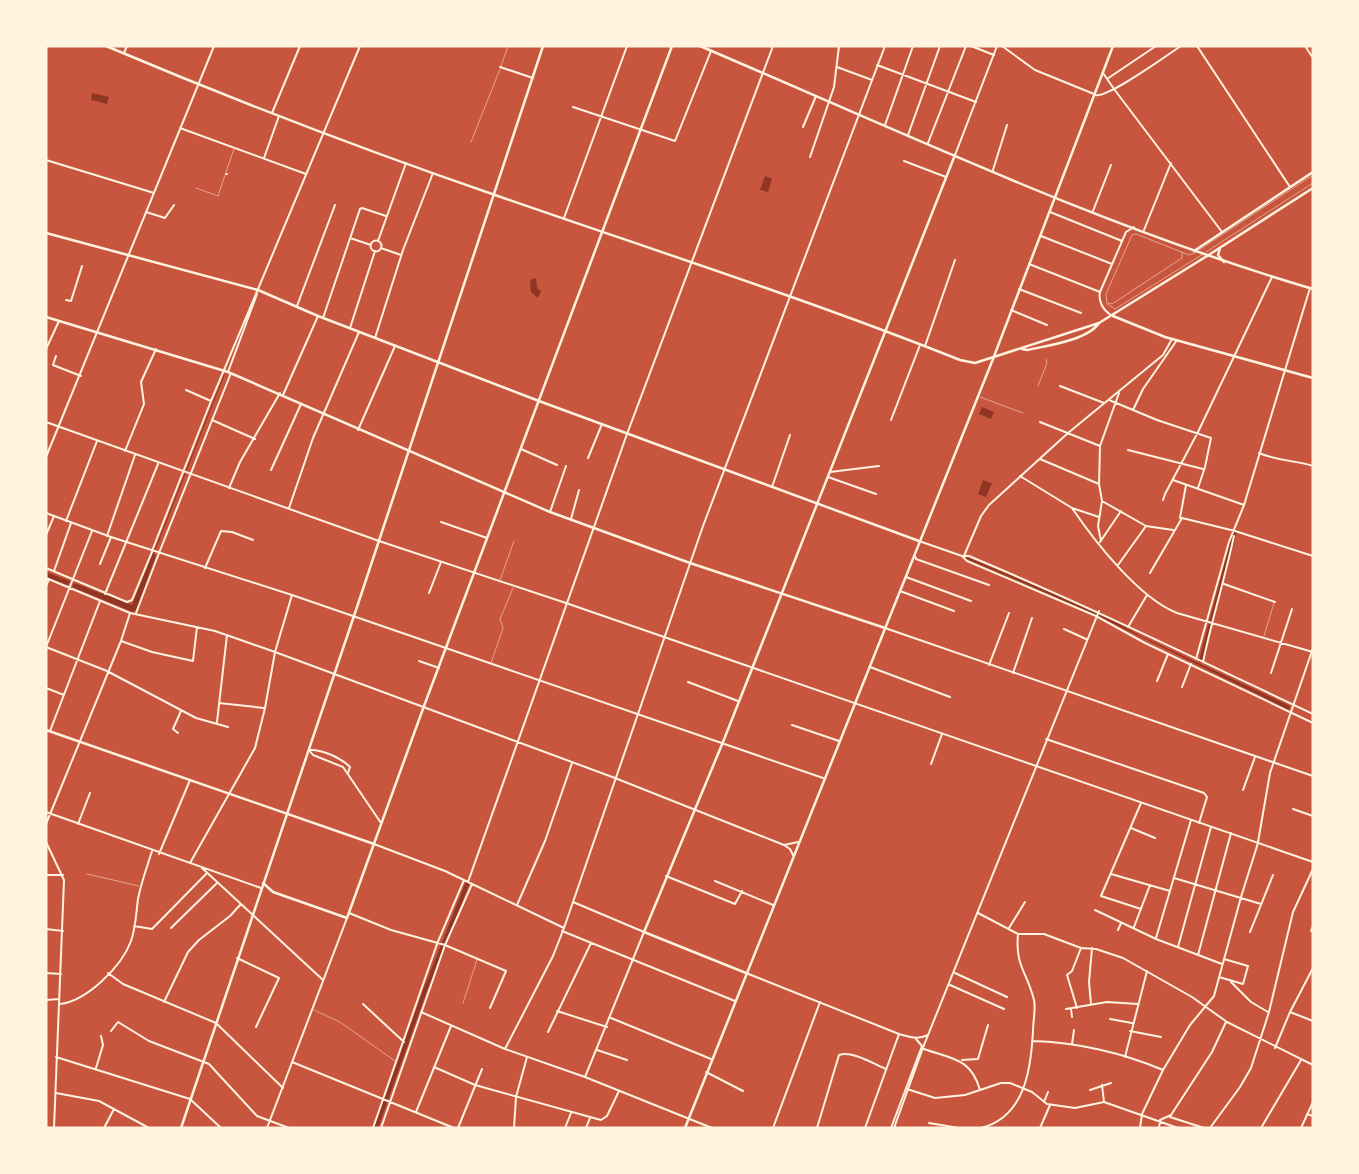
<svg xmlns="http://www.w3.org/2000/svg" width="1359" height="1174" viewBox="0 0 1359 1174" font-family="'Exo 2',sans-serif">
	<rect width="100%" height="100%" fill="#c8553d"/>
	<path fill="#8f3625" d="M 92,93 L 109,97 L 107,104 L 91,100 Z
		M 765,176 L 772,179 L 768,192 L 760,190 Z
		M 536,278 L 537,288 L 541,291 L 538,298 L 531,292 L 530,280 Z
		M 982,407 L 994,412 L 991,419 L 979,414 Z
		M 983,480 L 992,483 L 986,497 L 978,494 Z
		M 152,554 L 156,555 L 136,610 L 133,612 L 72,587 L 74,583 L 132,605 Z
		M 967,557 L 1098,612 L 1141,636 L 1290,706 L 1289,710 C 1182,657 1076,603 966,559 Z
		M 46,572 L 70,581 L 68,585 L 46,577 Z"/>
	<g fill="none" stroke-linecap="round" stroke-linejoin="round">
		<path stroke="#8f3625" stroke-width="1" d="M 153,555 L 224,375"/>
		<path stroke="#8f3625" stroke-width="4" d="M 1201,661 L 1235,531
			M 376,1128 L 424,993 L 468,882"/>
		<path stroke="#fff3e0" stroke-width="0.5" d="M 501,66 L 508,46
			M 471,142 L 500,69
			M 226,172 L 234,149
			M 196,188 L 218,196 L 225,175
			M 1199,250 L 1313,175
			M 1197,252 L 1189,255 L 1136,234 L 1132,235 L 1106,294 L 1107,304 L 1115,309 L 1203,254
			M 1206,252 L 1313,183
			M 1108,303 L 1112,304 L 1182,258 L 1182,252
			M 1038,386 L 1047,363 L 1046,359
			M 980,397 L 1023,413
			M 500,580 L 514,541
			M 1264,636 L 1274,603
			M 491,663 L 503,628 L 500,619 L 513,588
			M 87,874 L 139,886
			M 463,1003 L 477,960
			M 314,1010 L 340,1022 L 395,1061"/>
		<path stroke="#fff3e0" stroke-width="2" d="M 971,46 L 994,55
			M 1002,46 L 1035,70 L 1094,94
			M 1197,46 L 1290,187
			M 124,53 L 127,46
			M 877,65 L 976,102
			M 500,67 L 533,78
			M 837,67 L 872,80
			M 1114,89 L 1222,232
			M 573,107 L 675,141 L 711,51
			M 272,113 L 300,46
			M 885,125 L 913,46
			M 803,127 L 816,96
			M 180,128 L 306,174
			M 908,135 L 940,46
			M 928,143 L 966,46
			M 810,157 L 834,87 L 839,46
			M 264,158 L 279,116
			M 904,161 L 946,177
			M 993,170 L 1007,125
			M 226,174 L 227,174
			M 1093,211 L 1111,165
			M 146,212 L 165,218 L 174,205
			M 1050,212 L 1122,241
			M 564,218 L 627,46
			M 1144,230 L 1171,163
			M 1041,236 L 1112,264
			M 350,238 L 371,245
			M370.5 246a5.5 5.5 0 1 1 11 0a5.5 5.5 0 1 1-11 0Z
			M 378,241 L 406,163
			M 381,248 L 401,255
			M 1029,264 L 1100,292
			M 1019,289 L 1081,313
			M 66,300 L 71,301 L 82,266
			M 297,306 L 335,205
			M 1011,310 L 1047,325
			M 323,318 L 360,209 L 362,208 L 386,216
			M 350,328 L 375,251
			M 375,338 L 403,250 L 433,173
			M 925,346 L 955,260
			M 46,349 L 59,321
			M 56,356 L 53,365 L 81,376
			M 1060,386 L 1104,403
			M 186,390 L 211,401
			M 283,395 L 318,316
			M 1109,400 L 1157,420 L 1211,438 L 1205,467 L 1198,488
			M 1133,410 L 1143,389 L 1177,340
			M 212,420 L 255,439
			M 891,420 L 920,345
			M 1040,422 L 1100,446
			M 358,430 L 395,346
			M 521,449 L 557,465
			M 1128,450 L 1203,469
			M 125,451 L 144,404 L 141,382 L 156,349
			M 1259,453 C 1277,461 1294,460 1313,466
			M 588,458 L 602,424
			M 1040,459 L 1099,484
			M 271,470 L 301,404
			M 830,472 L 879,466
			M 1020,476 L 1072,508 L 1099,517
			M 828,477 L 876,494
			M 1173,480 L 1244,505
			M 772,487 L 790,435
			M 229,488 L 240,462 L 280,393
			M 1163,500 L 1165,494 L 1198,432 L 1272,277
			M 1102,501 L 1146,526 L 1173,530
			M 289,508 L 313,438 L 359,332
			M 1072,508 C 1095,542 1139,598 1177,613 L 1313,652
			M 550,512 L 566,466
			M 1180,518 L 1186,485
			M 571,519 L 579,490
			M 66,521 L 97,441
			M 441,522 L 487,538
			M 92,531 L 46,647 L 107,671 L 196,718 L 228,727
			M 46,535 L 54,516
			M 107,536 L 135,455
			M 1101,541 L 1098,526 L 1102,501 L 1099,484 L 1100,446 L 1119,393
			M 1100,542 L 1121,511
			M 915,556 L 916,559 L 989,585
			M 964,556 L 981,516 L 989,505 L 1068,433 L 1163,355 L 1172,339
			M 100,564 L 111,537
			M 1118,565 L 1146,526
			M 46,568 L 127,602 L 132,600 L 152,552
			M 205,568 L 221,531 L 232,532 L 253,540
			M 54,571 L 71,523
			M 1150,573 L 1182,518 L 1235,531 L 1313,556
			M 906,577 L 971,601
			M 46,578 L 130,613 L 215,631 L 275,652 L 615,778 L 784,845 L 790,849 L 793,855
			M 1224,584 L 1275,602
			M 46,586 L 49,579
			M 900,591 L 954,611
			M 429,593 L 441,562
			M 105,594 L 158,464
			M 136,613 L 159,553
			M 1128,627 L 1147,595
			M 1064,629 L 1086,639
			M 121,641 L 152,652 L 193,661 L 197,627
			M 1196,659 L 1229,542 L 1244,505 L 1310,288
			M 419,661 L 439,668
			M 1203,662 C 1212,619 1225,578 1234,536
			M 989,665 L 1009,613
			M 870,667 L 950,697
			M 1013,673 L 1032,618
			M 1271,673 L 1292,609
			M 1157,681 L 1168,654
			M 688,682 L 738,701
			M 1182,687 L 1191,664
			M 46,688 L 64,695
			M 219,703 L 264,708
			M 217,722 L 227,635
			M 792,725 L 839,741
			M 50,731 L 100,601
			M 178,733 L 173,729 L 181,711
			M 1046,739 L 1204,793 L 1207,797 L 1199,823
			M 309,750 L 313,755 L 343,767 L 381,823
			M 309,750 C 322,749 341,758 350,767 L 348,773
			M 931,764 L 942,734
			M 1243,790 L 1255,757
			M 1141,803 L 1101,896 L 1141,909
			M 1293,809 L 1313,816
			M 46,812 L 261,888
			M 46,824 L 121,641 L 130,613
			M 78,824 L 90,793
			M 1131,828 L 1155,838
			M 46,842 L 64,880 L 54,1128
			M 374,844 L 445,871 L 564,928
			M 784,845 L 798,842
			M 159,854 L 190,780
			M 190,863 L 255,748 L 265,708 L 275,652 L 292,595
			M 202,868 L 323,980
			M 1111,874 L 1170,891
			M 46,875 L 63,875
			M 666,876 L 735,904 L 742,891
			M 1174,878 L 1261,904
			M 715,881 L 773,905
			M 468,882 L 627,434 L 773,46
			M 573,902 L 644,932
			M 517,905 L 545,841 L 572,763
			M 1095,910 L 1156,939 L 1222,964
			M 349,913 L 391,930 L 445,945 L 506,971 L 490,1008
			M 978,913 L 1018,934 L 1044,934 L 1081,948 L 1096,949 L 1123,958 L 1192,997 L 1227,1022 L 1313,1065
			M 134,926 L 152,929 L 207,873
			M 1134,927 L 1150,885
			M 171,928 L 217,883
			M 1009,928 L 1025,902
			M 46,929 L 63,931
			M 1118,930 L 1121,923
			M 562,931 L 735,1001
			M 1311,931 L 1313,926
			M 1250,932 L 1273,875
			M 1156,938 L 1191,820
			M 1178,947 L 1211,827
			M 1198,955 L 1231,833
			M 237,958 L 279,978 L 256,1027
			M 46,973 L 61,974
			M 108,973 L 123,984 L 216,1023 L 283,1088
			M 955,973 L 1007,997
			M 1219,977 L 1243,984 L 1248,966 L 1224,959
			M 1231,982 L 1251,1002 L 1268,1012
			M 950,985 L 1004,1009
			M 46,1000 L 59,999
			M 164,1002 L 188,952 L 199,940 L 230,916 L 241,904
			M 60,1004 C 87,1001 122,966 131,941 C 136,927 136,913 138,899 C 141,883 147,867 152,851
			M 363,1004 L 404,1042
			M 1091,1004 L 1089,982 L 1092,948
			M 1077,1008 L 1067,975 L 1072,971 L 1081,948
			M 1066,1009 L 1107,1002 L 1138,1004
			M 1071,1009 L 1072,1017
			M 557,1011 L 607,1027
			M 421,1012 L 505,1049 L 585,1077
			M 1290,1012 L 1313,1021
			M 611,1018 L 711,1059
			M 1110,1019 L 1132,1023
			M 111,1031 L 118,1022 L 149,1041 L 209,1064 L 257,1116 L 289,1128
			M 1130,1031 L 1161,1037
			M 548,1032 L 591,943
			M 1032,1041 C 1076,1042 1123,1053 1163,1070
			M 1072,1044 L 1074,1030
			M 1275,1048 L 1290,1012 L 1313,968
			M 505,1049 L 553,956 L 564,928 L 703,526 L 885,46
			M 924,1049 C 952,1059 971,1058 980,1090
			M 597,1050 L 627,1060
			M 56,1057 L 190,1099 L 221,1128
			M 1125,1057 L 1147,971
			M 962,1060 L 978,1059 L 988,1025
			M 292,1062 L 454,1128
			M 434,1067 L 475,1085 L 601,1120 L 607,1116 L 619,1091
			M 96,1068 L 103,1045 L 101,1036
			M 706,1072 L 743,1091
			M 1102,1085 L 1104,1102
			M 907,1089 L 935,1098 L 965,1095 L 1001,1083 L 1010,1083 L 1032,1092 L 1047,1104 L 1075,1108 L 1104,1102 L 1178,1128
			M 1090,1090 L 1111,1083
			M 56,1093 L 99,1101 L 149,1128
			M 1044,1102 L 1048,1092
			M 416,1112 L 451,1026
			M 1307,1114 L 1313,1116
			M 1170,1117 L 1204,1128
			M 1160,1120 L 1171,1115 L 1212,1052 L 1226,1022
			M 929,1123 L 959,1128
			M 104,1128 L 114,1109
			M 373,1128 L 437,944 L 464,880
			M 381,1128 L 445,945 L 472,884
			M 458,1128 L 482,1069
			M 514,1128 L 516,1097 L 527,1057
			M 565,1128 L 571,1113
			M 586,1128 L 590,1118
			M 773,1128 L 820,1002
			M 817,1128 L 839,1055 C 851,1050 874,1064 886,1069
			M 865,1128 L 899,1034
			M 891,1128 L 922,1046
			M 894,1128 L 924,1045
			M 981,1128 C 1025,1117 1031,1069 1033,1031 C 1033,1021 1036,1009 1034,1000 C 1027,971 1015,967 1018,934
			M 1040,1128 L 1050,1105
			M 1140,1128 L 1142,1114 L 1163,1070 L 1190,1025 L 1214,996 L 1241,897 L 1258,843
			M 1159,1128 L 1160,1120
			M 1210,1128 L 1240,1087 L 1251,1068 L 1269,1012 L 1293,912 L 1313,869
			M 1261,1128 L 1301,1060
			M 1301,1128 L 1313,1102"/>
		<path stroke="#fff3e0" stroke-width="2" d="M 1305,46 L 1313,58
			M 1103,73 L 1114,89
			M 1107,79 L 1156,46
			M 1095,95 C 1107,99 1167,55 1181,46
			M 955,155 L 997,46
			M 46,160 L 154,193
			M 1111,315 C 1103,310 1098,301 1100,292 L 1126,232 L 1134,227
			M 228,372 L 257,294
			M 46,422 L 379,541 L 566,603 L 1313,862
			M 46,457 L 214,46
			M 46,513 L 111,537 L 292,595 L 823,778
			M 919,541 L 962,556 L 969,556 C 1086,605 1199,660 1313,714
			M 152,551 L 211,401 L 360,46
			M 159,553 L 231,373
			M 962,556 L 967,561 L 1096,616 L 1145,643 L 1313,723
			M 885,628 L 1313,776
			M 1258,842 L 1270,773 L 1313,648
			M 644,932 L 585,1077 L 712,1128
			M 746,973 L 899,1034 C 910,1037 917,1040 928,1035
			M 916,1039 L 922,1046
			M 924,1045 L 1099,611
			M 267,1128 L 347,918"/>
		<path stroke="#fff3e0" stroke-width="2.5" d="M 46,233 L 258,290 L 318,316 L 539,401 L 919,541
			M 46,317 L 228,372 L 550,512 L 690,563 L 885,628
			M 46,730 L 374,844
			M 263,883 L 273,892 L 347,918 L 424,706 L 672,46
			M 746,973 L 644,932 L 723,742 L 955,155
			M 181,1128 L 357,607 L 543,46
			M 685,1128 L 993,359 L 1113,46"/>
		<path stroke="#fff3e0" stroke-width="2.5" d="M 106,46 C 234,100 364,150 495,195 C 650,249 807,299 960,360 L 975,363 L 1099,323 L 1207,256
			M 700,46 C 902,132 1102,227 1313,289
			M 1113,316 L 1165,337 L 1313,378
			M 1022,349 L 1027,350 C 1046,346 1088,340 1099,323"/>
		<path stroke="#fff3e0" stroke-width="2.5" d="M 1220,248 L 1218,255 L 1224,262
			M 1194,251 L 1313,172
			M 1207,256 L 1313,188"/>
	</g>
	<rect width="1359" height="1174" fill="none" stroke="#fff3e0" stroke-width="95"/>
</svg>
